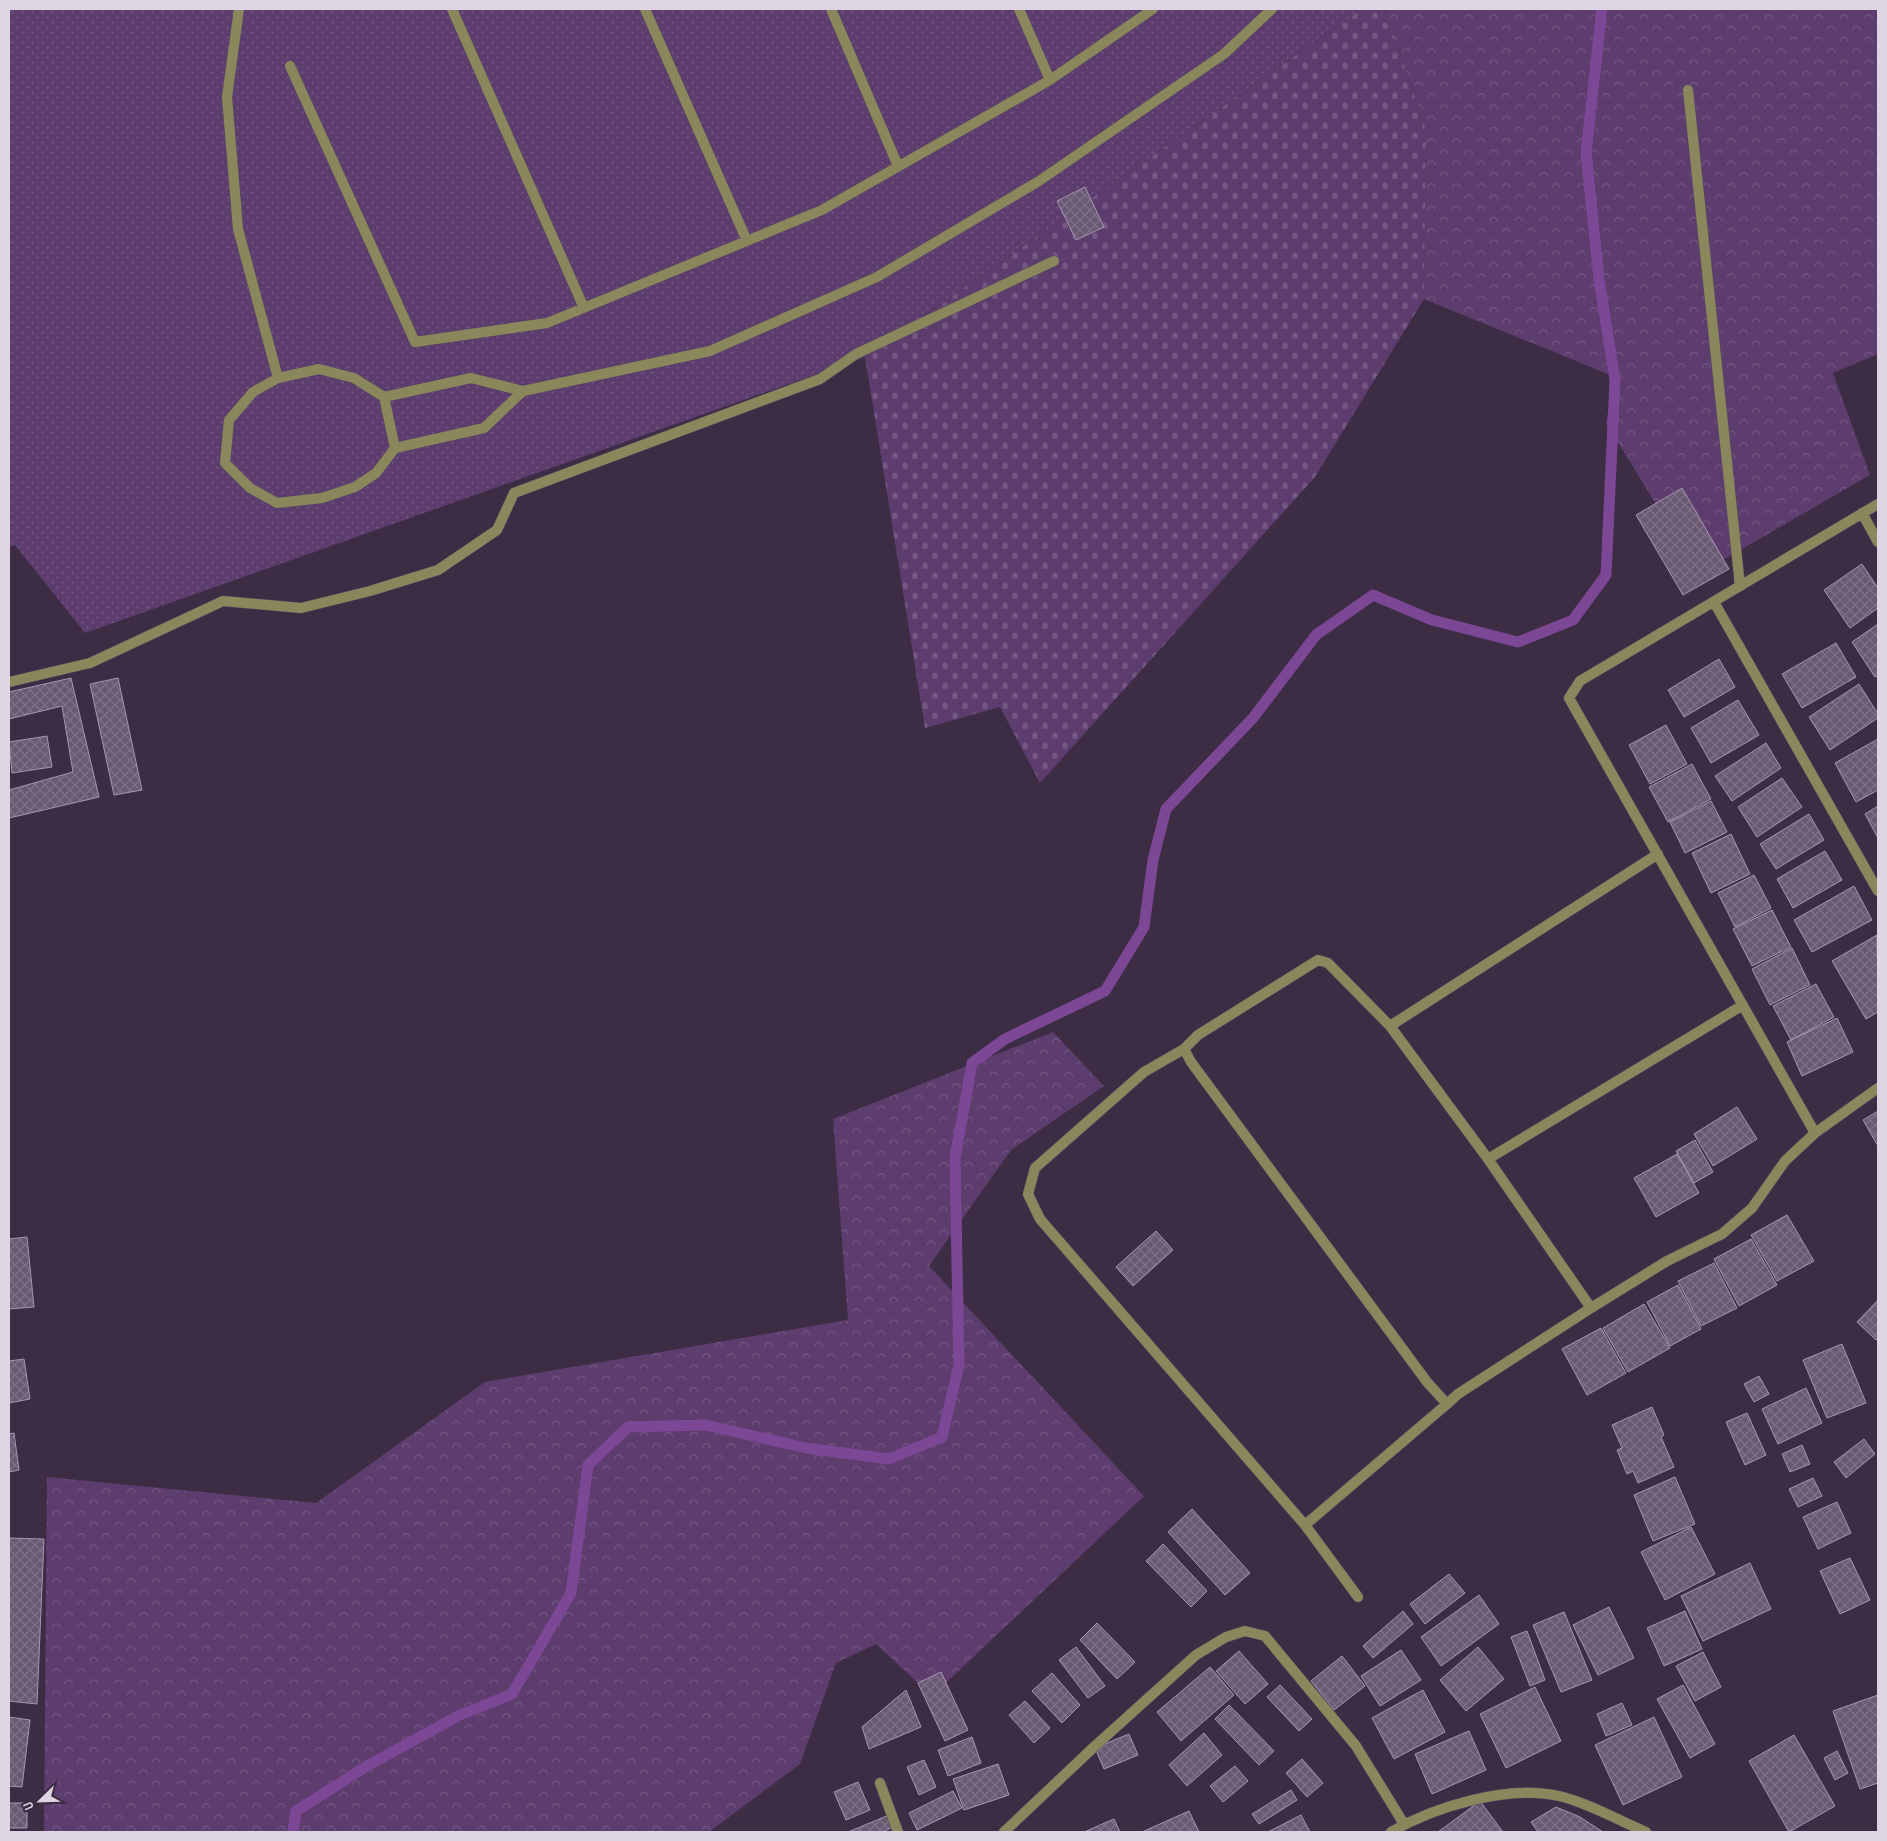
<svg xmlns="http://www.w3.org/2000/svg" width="1887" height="1841" viewBox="0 0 1887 1841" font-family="'Sofia Sans Condensed',sans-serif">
	<defs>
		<pattern id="grass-dots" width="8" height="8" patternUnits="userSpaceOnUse" patternTransform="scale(1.25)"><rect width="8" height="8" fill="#5d3c6e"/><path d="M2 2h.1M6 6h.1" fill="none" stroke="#745783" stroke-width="1.8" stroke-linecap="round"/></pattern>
		<pattern id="forest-crowns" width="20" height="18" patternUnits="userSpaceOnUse" patternTransform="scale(1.25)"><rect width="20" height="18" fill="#5d3c6e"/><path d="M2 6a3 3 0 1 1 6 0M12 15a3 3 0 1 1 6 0" fill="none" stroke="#745783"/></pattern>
		<pattern id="cemetery-stones" width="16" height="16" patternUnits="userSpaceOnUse" patternTransform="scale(1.25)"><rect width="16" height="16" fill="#5d3c6e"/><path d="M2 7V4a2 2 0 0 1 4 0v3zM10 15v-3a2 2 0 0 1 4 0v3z" fill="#745783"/></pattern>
		<pattern id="building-cross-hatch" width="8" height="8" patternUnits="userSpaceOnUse" patternTransform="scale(1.25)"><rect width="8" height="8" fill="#695972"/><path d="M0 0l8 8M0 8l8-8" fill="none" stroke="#7e7086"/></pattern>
	</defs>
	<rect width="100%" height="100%" fill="#3c2d44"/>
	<path fill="url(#grass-dots)" d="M 9,9 L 1362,9 L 865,357 L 85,633 L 15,545 L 9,547 Z"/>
	<path fill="url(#forest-crowns)" d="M 1385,9 L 1878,9 L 1878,354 L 1833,373 L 1870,475 L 1699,574 L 1606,423 L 1615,377 L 1424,299 L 1426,130 Z
		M 1053,1032 L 1104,1086 L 1011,1150 L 929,1266 L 1144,1496 L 932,1696 L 876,1644 L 836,1663 L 800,1764 L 709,1832 L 44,1832 L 47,1477 L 316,1503 L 485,1382 L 848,1320 L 833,1119 Z"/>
	<path fill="url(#cemetery-stones)" d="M 1362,9 L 1385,9 L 1426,130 L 1424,299 L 1315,477 L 1040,783 L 1000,707 L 925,728 L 865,357 Z"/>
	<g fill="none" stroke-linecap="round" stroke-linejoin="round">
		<path stroke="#7c4895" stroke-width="11" d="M 293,1832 L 296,1811 L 367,1766 L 460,1715 L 512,1694 L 571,1593 L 588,1465 L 628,1427 L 706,1425 L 806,1448 L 889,1459 L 942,1437 L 959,1365 L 955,1158 L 972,1063 L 1005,1039 L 1105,991 L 1144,927 L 1153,860 L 1166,809 L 1253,718 L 1316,635 L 1373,595 L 1432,620 L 1518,642 L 1573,620 L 1606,575 L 1615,380 L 1599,279 L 1586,152 L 1602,9"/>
	</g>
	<path fill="url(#building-cross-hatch)" stroke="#a795b1" d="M 1085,187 L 1104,227 L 1076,240 L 1057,201 Z
		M 1682,488 L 1729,569 L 1683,595 L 1636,515 Z
		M 1862,564 L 1878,588 L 1878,608 L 1850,628 L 1824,590 Z
		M 1878,624 L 1878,675 L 1875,677 L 1852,642 Z
		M 1836,643 L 1856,677 L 1802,708 L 1782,674 Z
		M 1719,659 L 1735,687 L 1684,717 L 1668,690 Z
		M 71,678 L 99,797 L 9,818 L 9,790 L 73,772 L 62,706 L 9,719 L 9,692 Z
		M 118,678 L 142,790 L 114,795 L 90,684 Z
		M 1859,684 L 1878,714 L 1878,718 L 1830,750 L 1809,717 Z
		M 1738,700 L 1759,735 L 1711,763 L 1691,728 Z
		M 1666,725 L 1687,764 L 1650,784 L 1629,745 Z
		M 47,736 L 52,767 L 12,773 L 9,742 Z
		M 1878,739 L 1878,790 L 1856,802 L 1835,763 Z
		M 1766,743 L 1781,768 L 1732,801 L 1715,776 Z
		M 1692,764 L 1711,799 L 1668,822 L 1649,787 Z
		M 1782,778 L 1802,807 L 1757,837 L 1738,807 Z
		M 1711,801 L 1727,832 L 1685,853 L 1670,822 Z
		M 1878,806 L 1878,838 L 1865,814 Z
		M 1809,814 L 1824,840 L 1776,869 L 1760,844 Z
		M 1731,834 L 1750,874 L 1711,893 L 1692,853 Z
		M 1825,851 L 1842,880 L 1793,908 L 1777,879 Z
		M 1754,875 L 1771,908 L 1735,927 L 1718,893 Z
		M 1854,886 L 1872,920 L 1812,952 L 1794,920 Z
		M 1772,910 L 1791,947 L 1752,966 L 1733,929 Z
		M 1877,935 L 1878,1012 L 1866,1019 L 1832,961 Z
		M 1792,948 L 1810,985 L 1770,1005 L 1752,969 Z
		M 1816,984 L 1834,1017 L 1791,1040 L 1773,1006 Z
		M 1837,1018 L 1853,1052 L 1802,1076 L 1787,1042 Z
		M 1737,1107 L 1757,1139 L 1713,1166 L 1694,1134 Z
		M 1878,1111 L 1878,1146 L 1863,1120 Z
		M 1695,1140 L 1713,1172 L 1694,1183 L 1676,1151 Z
		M 1677,1154 L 1699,1193 L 1656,1217 L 1634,1178 Z
		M 1787,1215 L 1814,1261 L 1777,1281 L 1751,1235 Z
		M 1156,1231 L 1173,1250 L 1133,1286 L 1116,1267 Z
		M 27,1237 L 34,1307 L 9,1309 L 9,1239 Z
		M 1751,1239 L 1777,1285 L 1739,1306 L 1714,1259 Z
		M 1714,1263 L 1737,1308 L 1701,1326 L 1678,1281 Z
		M 1678,1285 L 1701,1329 L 1670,1346 L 1647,1302 Z
		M 1878,1300 L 1878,1338 L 1876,1340 L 1857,1322 Z
		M 1644,1304 L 1670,1348 L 1628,1372 L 1603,1328 Z
		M 1601,1328 L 1626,1373 L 1587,1395 L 1562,1349 Z
		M 1842,1344 L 1866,1403 L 1827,1418 L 1803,1360 Z
		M 24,1359 L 30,1399 L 9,1403 L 9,1361 Z
		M 1759,1376 L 1769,1394 L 1754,1402 L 1744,1384 Z
		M 1806,1388 L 1822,1423 L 1778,1444 L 1762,1409 Z
		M 1652,1407 L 1664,1435 L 1661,1437 L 1674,1467 L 1638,1483 L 1633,1471 L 1627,1474 L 1617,1450 L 1622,1448 L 1612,1425 Z
		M 1747,1413 L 1766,1455 L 1745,1465 L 1726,1422 Z
		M 14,1433 L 19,1470 L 9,1472 L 9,1434 Z
		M 1864,1439 L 1875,1454 L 1846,1478 L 1834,1462 Z
		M 1802,1445 L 1810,1464 L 1790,1472 L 1782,1454 Z
		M 1675,1477 L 1695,1524 L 1653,1541 L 1634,1495 Z
		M 1813,1478 L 1822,1496 L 1798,1507 L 1789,1489 Z
		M 1837,1502 L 1851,1533 L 1818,1549 L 1803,1517 Z
		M 1192,1509 L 1250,1573 L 1225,1595 L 1168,1532 Z
		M 1691,1527 L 1715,1574 L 1665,1600 L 1641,1552 Z
		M 9,1538 L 44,1539 L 37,1704 L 9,1701 Z
		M 1163,1544 L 1207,1591 L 1191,1607 L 1146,1561 Z
		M 1850,1558 L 1870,1600 L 1840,1614 L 1820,1571 Z
		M 1750,1563 L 1771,1609 L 1703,1641 L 1681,1596 Z
		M 1449,1574 L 1465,1593 L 1425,1624 L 1410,1604 Z
		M 1479,1595 L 1499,1624 L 1441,1666 L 1421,1637 Z
		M 1609,1607 L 1634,1658 L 1598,1675 L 1573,1625 Z
		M 1403,1611 L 1413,1624 L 1373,1658 L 1363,1646 Z
		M 1685,1611 L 1702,1649 L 1664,1666 L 1647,1628 Z
		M 1564,1612 L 1592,1680 L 1561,1692 L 1533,1625 Z
		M 1097,1623 L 1135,1662 L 1117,1679 L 1080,1640 Z
		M 1527,1631 L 1545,1680 L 1530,1686 L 1511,1637 Z
		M 1076,1647 L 1105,1686 L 1088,1698 L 1059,1660 Z
		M 1478,1647 L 1504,1679 L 1466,1711 L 1440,1680 Z
		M 1401,1650 L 1421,1680 L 1380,1706 L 1361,1676 Z
		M 1239,1651 L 1268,1684 L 1245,1704 L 1216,1671 Z
		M 1703,1652 L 1721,1687 L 1695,1701 L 1676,1666 Z
		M 1342,1656 L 1365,1686 L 1334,1710 L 1311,1681 Z
		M 1210,1667 L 1234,1695 L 1181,1741 L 1157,1712 Z
		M 941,1672 L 968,1730 L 945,1741 L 918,1683 Z
		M 1052,1673 L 1080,1705 L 1062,1723 L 1032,1691 Z
		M 1280,1685 L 1312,1719 L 1299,1731 L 1267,1697 Z
		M 1683,1685 L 1715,1744 L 1690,1758 L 1657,1699 Z
		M 1535,1687 L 1561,1741 L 1506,1768 L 1480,1714 Z
		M 906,1690 L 921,1727 L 869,1749 L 862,1727 Z
		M 1423,1690 L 1445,1732 L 1394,1759 L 1372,1718 Z
		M 1878,1695 L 1878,1783 L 1860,1789 L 1833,1711 Z
		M 1025,1701 L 1050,1728 L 1034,1743 L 1009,1715 Z
		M 1622,1703 L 1632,1725 L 1606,1736 L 1597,1714 Z
		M 1229,1705 L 1274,1751 L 1259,1765 L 1215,1719 Z
		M 9,1717 L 30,1720 L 22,1787 L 9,1786 Z
		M 1654,1717 L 1682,1777 L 1623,1805 L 1595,1745 Z
		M 1469,1731 L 1486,1770 L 1432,1794 L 1415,1754 Z
		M 1204,1733 L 1222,1755 L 1187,1786 L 1169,1765 Z
		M 1129,1734 L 1138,1755 L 1104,1769 L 1095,1748 Z
		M 1794,1735 L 1835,1806 L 1789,1832 L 1749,1761 Z
		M 972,1737 L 981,1763 L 948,1776 L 938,1750 Z
		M 1837,1751 L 1848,1773 L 1835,1780 L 1824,1758 Z
		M 1302,1759 L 1323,1783 L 1307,1797 L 1286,1773 Z
		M 924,1760 L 936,1787 L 919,1795 L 907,1767 Z
		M 998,1764 L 1009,1795 L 964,1810 L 953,1779 Z
		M 1235,1766 L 1248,1781 L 1223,1802 L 1210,1786 Z
		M 858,1782 L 870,1810 L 846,1820 L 834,1792 Z
		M 1291,1790 L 1297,1800 L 1259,1824 L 1252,1814 Z
		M 953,1791 L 962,1808 L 917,1830 L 909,1813 Z
		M 1480,1801 L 1503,1832 L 1438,1832 Z
		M 9,1803 L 27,1803 L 27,1828 L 9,1828 Z
		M 1556,1807 L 1580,1817 L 1603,1832 L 1538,1832 L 1531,1822 Z
		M 1189,1811 L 1199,1832 L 1142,1832 Z
		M 889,1815 L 894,1827 L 881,1832 L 848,1832 Z
		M 1301,1815 L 1310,1832 L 1268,1832 Z
		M 1114,1819 L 1120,1832 L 1084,1832 Z"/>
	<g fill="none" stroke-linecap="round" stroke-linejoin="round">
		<g stroke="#594b61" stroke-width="11">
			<path id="service" d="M 1688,90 L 1740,586"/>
		</g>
		<g stroke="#594b61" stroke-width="11">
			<path id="minor" d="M 239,9 L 227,97 L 238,229 L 278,378
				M 452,9 L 584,308
				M 645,9 L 747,241
				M 831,9 L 898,166
				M 1019,9 L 1050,80
				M 290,66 L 415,342 L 547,323 L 822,210 L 1050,80 L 1153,9
				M 384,397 L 471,378 L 523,391 L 710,351 L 877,277 L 1039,181 L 1224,54 L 1272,9
				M 395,448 L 384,397 L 354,378 L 319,369 L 278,378 L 253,392 L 229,420 L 225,463 L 250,488 L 277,503 L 322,498 L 355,487 L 376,473 L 395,448 L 484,428 L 523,391
				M 1878,504 L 1580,681 L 1569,698 L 1815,1133 L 1878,1088
				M 1862,513 L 1878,542
				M 1714,602 L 1878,891
				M 9,682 L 90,663 L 223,601 L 301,608 L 370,591 L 438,570 L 497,530 L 514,493 L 820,379 L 856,354 L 1054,261
				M 1318,960 L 1328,963 L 1390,1026 L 1488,1159 L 1591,1308 L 1458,1394 L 1447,1404 L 1427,1382 L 1191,1062 L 1184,1049 L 1198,1035 Z
				M 1390,1026 L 1658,854
				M 1184,1049 L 1144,1072 L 1035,1168 L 1028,1194 L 1040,1219 L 1305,1525 L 1358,1597
				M 1488,1159 L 1743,1005
				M 1591,1308 L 1667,1261 L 1722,1234 L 1752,1208 L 1785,1161 L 1815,1133
				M 1305,1525 L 1447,1404
				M 880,1783 L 898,1832
				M 1004,1832 L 1095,1746 L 1196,1655 L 1226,1637 L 1245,1631 L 1265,1636 L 1356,1746 L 1404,1824
				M 1391,1832 C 1434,1807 1508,1784 1559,1796 C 1586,1802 1620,1821 1646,1832"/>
		</g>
		<use href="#service" stroke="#8a875d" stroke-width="10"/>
		<use href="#minor" stroke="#8a875d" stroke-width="10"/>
	</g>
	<rect width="1887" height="1841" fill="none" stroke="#ded5e4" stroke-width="20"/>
	<g transform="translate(40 1801) rotate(247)" stroke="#3c2d44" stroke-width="4" paint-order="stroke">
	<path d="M0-4L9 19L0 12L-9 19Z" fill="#ded5e4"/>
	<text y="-8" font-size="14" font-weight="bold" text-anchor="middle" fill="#ded5e4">U</text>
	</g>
</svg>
